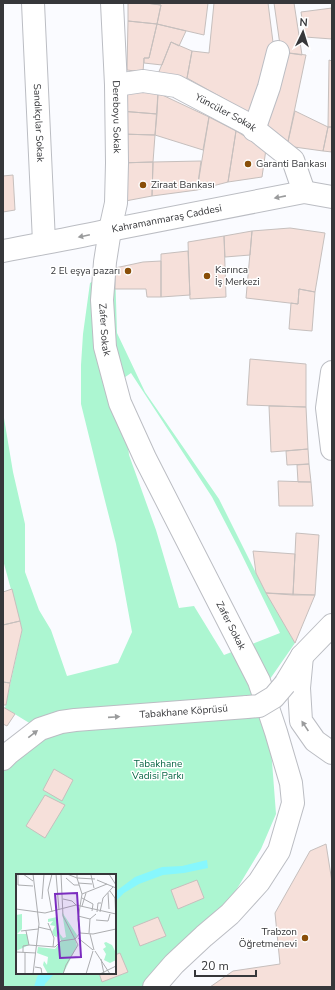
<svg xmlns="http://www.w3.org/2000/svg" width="335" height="990" viewBox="0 0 335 990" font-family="'Nunito Sans',sans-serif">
	<rect width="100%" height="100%" fill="#fafbff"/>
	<path fill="#acf6d1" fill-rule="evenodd" d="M 115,268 L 117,333 L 145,392 L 219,499 L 256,573 L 295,643 L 252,705 L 288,734 L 269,722 L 276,814 L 261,849 L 232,897 L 146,987 L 3,987 L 3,759 L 39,729 L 5,708 L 22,630 L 3,560 L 3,405 L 4,418 L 13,472 L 25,524 L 25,572 L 39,610 L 51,630 L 67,676 L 118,663 L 132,632 L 116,544 L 101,485 L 81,404 L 81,365 L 83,334 L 90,283 ZM 131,373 L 212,497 L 238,547 L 280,633 L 224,655 L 194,606 L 179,608 L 156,530 L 129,455 L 121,380 ZM 17,875 L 115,875 L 115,973 L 17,973 Z"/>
	<path fill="#87f7fd" d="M 207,860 L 208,868 L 184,873 L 163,875 L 139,884 L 124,893 L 115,902 L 115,892 L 135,877 L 162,867 L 182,866 Z
		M 40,973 L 55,973 L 45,984 L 44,987 L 34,987 L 37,977 Z"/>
	<path fill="#f6e0da" stroke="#c6bfbd" d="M 128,3 L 146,3 L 161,5 L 157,24 L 128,21 Z
		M 146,3 L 208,3 L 204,35 L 157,24 L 161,5 Z
		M 214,3 L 268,3 L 274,50 L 253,115 L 187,78 L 192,51 L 209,53 Z
		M 274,3 L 294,3 L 302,55 L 281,52 Z
		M 332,8 L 332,39 L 305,37 L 301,12 Z
		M 128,21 L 157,24 L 149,58 L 144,58 L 143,72 L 127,70 Z
		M 157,24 L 186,31 L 179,46 L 171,42 L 162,65 L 144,63 L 144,58 L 149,58 Z
		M 171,42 L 192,51 L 187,78 L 183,85 L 158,74 Z
		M 281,52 L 306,55 L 287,146 L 262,125 Z
		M 329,60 L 332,61 L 332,127 L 328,127 Z
		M 122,90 L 158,93 L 157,114 L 120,111 Z
		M 158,93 L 209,117 L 203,150 L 155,135 Z
		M 120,111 L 157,114 L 155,135 L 120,134 Z
		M 295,111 L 328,127 L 323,151 L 287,146 Z
		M 209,117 L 236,131 L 228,182 L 197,190 Z
		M 328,127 L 332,127 L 332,152 L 323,151 Z
		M 236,131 L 266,149 L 262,177 L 228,182 Z
		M 120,134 L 155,135 L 153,162 L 119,163 Z
		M 201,161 L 197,190 L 152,196 L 153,162 Z
		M 153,162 L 152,196 L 120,202 L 119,163 Z
		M 13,175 L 15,210 L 3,212 L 3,176 Z
		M 290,228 L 325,233 L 315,292 L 299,289 L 298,304 L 246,298 L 252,231 Z
		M 252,231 L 250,255 L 225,257 L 224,236 Z
		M 224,236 L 226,297 L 190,299 L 188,242 Z
		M 188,251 L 190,295 L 161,297 L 161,254 Z
		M 161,261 L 161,297 L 147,297 L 146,289 L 115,289 L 115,268 L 143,262 Z
		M 299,289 L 315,292 L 312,331 L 289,329 L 291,303 L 298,304 Z
		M 250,359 L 306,364 L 306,407 L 247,405 Z
		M 269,406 L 306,407 L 308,449 L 271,452 Z
		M 308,449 L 309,464 L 287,465 L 286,451 Z
		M 309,464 L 311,482 L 298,482 L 297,465 Z
		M 278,481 L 311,482 L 313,506 L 279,506 Z
		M 296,533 L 319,535 L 315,595 L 293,595 Z
		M 253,551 L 295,554 L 293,595 L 266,593 L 256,573 Z
		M 12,589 L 20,621 L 3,625 L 3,592 Z
		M 266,593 L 315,595 L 295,643 Z
		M 20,621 L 22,630 L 10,683 L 3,682 L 3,625 Z
		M 3,682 L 10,683 L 6,705 L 3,705 Z
		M 3,707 L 15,714 L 7,726 L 3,724 Z
		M 54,769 L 73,780 L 62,801 L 43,790 Z
		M 45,795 L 65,805 L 45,838 L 26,826 Z
		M 326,844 L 332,882 L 332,987 L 210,987 L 233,971 L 280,964 L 275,913 L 310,851 Z
		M 197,880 L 204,898 L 178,909 L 171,890 Z
		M 158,917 L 166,936 L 140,946 L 133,927 Z
		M 120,953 L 128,972 L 102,982 L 99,973 L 115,973 L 115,955 Z"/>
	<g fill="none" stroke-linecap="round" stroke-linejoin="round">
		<g stroke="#bbbdc3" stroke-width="24">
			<g id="minor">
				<path id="s1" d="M 33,3 L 44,242"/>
				<path id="s2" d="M 112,3 L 116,85 L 117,163 L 116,203 L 110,230 L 105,262 L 102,300 L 105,347 L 120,403 L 145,458 L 259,681 L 276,732 L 291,783 L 293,803 L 279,851 L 259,882 L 230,914 L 204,936 L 174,964 L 154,987"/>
				<path id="s3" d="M 116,85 L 143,81 L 176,86 L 248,124 L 293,160 L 304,192"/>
				<path d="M 254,130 L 269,87 L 278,52"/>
				<path d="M 332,372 L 327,408 L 332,449"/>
				<path d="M 302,656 L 299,688 L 301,721 L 315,741 L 332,753"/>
			</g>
		</g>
		<g stroke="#bbbdc3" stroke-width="24">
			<g id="tertiary">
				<path id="s4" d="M 3,251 C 38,244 74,238 110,230 L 304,192 L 332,197"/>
				<path d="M 285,684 L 302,656 L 332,625"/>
				<path id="s5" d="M 3,759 L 9,753 L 40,729 L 61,722 L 75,720 L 247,707"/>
			</g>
		</g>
		<use href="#minor" stroke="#fff" stroke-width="22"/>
		<use href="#tertiary" stroke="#fff" stroke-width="22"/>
		<g stroke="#bbbdc3" stroke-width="24" stroke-linecap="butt">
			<path id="tertiary-bridge" d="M 247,707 L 259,706 L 274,697 L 285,684"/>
		</g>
		<use href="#tertiary-bridge" stroke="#fff" stroke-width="22"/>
	</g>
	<defs><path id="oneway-solid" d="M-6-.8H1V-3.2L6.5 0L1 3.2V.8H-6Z"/></defs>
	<g fill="#9a9b9c">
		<use href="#oneway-solid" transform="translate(280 197) rotate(169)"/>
		<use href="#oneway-solid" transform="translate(84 236) rotate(168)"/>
		<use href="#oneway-solid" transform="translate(114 717) rotate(-4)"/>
		<use href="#oneway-solid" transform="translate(305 726) rotate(-124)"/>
		<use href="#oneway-solid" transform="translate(33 734) rotate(-38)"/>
	</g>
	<g fill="#894e08" stroke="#fff" stroke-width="1.5">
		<circle cx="248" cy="164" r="4"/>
		<circle cx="143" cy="185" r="4"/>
		<circle cx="128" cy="271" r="4"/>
		<circle cx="207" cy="276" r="4"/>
		<circle cx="305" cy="938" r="4"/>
	</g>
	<g text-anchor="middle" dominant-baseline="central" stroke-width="3" stroke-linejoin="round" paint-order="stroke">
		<g font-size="10" fill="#36373a" stroke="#fff">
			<text stroke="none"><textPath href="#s3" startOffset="117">Yüncüler Sokak</textPath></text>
			<text stroke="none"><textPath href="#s2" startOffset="114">Dereboyu Sokak</textPath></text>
			<text stroke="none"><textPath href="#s1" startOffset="120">Sandıkçılar Sokak</textPath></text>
			<text stroke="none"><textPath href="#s4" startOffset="167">Kahramanmaraş Caddesi</textPath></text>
			<text stroke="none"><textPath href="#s2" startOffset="328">Zafer Sokak</textPath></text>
			<text stroke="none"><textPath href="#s2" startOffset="652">Zafer Sokak</textPath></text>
			<text stroke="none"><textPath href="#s5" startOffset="193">Tabakhane Köprüsü</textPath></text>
		</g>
		<g font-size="10" fill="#36373a" stroke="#fff" text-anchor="start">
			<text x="256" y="164">Garanti Bankası</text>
			<text x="151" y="185">Ziraat Bankası</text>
			<text x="215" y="270">Karınca<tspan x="215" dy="12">İş Merkezi</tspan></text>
			<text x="120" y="271" text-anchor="end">2 El eşya pazarı</text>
			<text x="297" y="932" text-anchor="end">Trabzon<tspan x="297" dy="12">Öğretmenevi</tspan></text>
		</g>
		<g font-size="10" fill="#0a6646" stroke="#fff">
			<text x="158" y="764">Tabakhane<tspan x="158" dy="12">Vadisi Parkı</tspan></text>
		</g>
	</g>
	<g transform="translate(16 874)">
		<rect width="100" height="100" fill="#fafbff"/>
		<path d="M 46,38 L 61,61 L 59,65 L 61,72 L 47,100 L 32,100 L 27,91 L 28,87 L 31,91 L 32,83 L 21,79 L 22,73 L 39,75 L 45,67 L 42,57 L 41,63 L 38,62 L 36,58 L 39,52 L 34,51 L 37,47 L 32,48 L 32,45 L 41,43 L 44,60 L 47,64 L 50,63 ZM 6,40 L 6,55 L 1,60 L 11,60 L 13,71 L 0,77 L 0,41 ZM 90,68 L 96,71 L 100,79 L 100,86 L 94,89 L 88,86 L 90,80 L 87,75 L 90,73 L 88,69 Z" fill="#acf6d1"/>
		<path fill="none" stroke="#acadb0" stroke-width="1" d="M 2,0 L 2,11 L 17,12M 7,0 L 17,7M 17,0 L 23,50 L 17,100M 36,0 L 32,16 L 36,38M 40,0 L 43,36M 45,0 L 47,42 L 62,71 L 50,91 L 47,100M 61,0 L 61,4 L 79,5M 93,0 L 100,11M 75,1 L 78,14M 50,4 L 58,11 L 63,11M 81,6 L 100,14M 62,9 L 76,10M 94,17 L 99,24 L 100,47M 92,19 L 93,35M 66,20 L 91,10M 66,24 L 77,30 L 76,37M 26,25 L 28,0M 47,25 L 56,27 L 60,31M 66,32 L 70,19M 0,35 L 29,39 L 60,31 L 100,40M 81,38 L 82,29 L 85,29M 84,38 L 87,24 L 97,13M 62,42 L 74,45M 80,46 L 92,47 L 94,40M 32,49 L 38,64 L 37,73M 22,53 L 35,56M 5,57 L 22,55M 10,57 L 13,71M 64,59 L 77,60 L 100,55M 73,59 L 74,45 L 80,40M 74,60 L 78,76M 62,64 L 77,76M 79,77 L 94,100M 0,78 L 20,79M 7,78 L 7,72 L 13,71 L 39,73 L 45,67 L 59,65 L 64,59 L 62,45 L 66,20 L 61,4 L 51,0M 85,85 L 88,100M 19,93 L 25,94 L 26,100M 9,100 L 9,78M 70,100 L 77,77M 84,100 L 100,92"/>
		<path fill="#7b2cbf" fill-opacity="0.15" stroke="#7b2cbf" stroke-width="2" d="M 61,19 L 65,83 L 44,84 L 39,20 Z"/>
		<rect width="100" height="100" fill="none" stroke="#36373a" stroke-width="2"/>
	</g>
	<rect width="335" height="990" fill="none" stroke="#36373a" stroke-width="8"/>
	<g transform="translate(303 32) rotate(4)" stroke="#ffffff" stroke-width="3" paint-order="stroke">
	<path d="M0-3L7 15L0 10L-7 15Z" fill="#36373a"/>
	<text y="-6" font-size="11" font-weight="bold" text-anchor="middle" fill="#36373a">N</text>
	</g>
	<path d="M195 970v6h61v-6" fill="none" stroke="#36373a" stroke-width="2"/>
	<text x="201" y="970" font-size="12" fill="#36373a" stroke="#ffffff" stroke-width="3" paint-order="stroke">20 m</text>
</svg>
